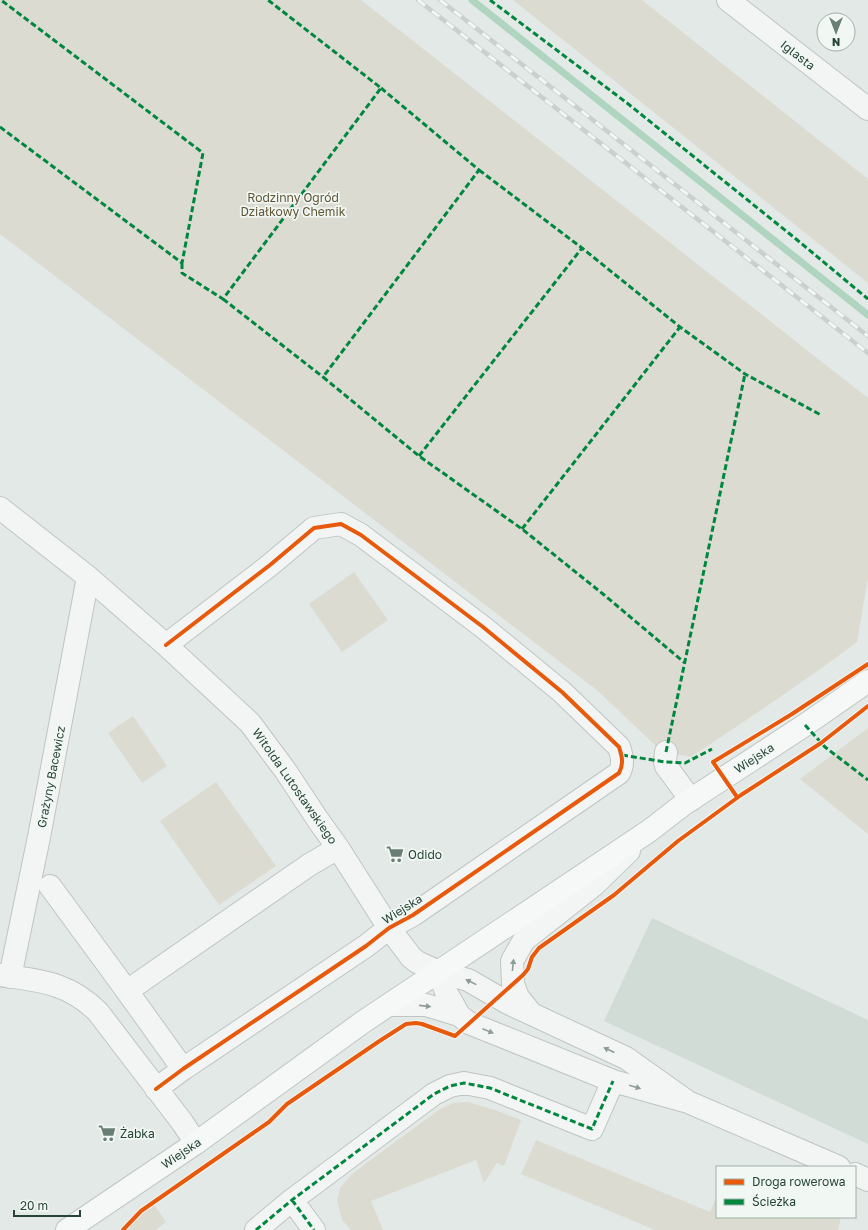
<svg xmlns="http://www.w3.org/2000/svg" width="868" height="1230" viewBox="0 0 868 1230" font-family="'Golos Text',sans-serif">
	<rect width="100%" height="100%" fill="#e3e9e6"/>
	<path fill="#d1dcd6" d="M 652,918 L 868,1020 L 868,1144 L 604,1021 Z"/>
	<path fill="#dbdbd2" d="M 0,0 L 361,0 L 868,398 L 868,578 L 857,642 C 803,683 747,719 691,757 L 666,752 L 657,747 L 598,691 L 0,234 Z
		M 513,0 L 642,0 L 868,179 L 868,283 Z
		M 354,572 L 388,620 L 342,652 L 309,604 Z
		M 133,716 L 167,766 L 142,783 L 108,733 Z
		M 868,728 L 868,834 L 800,779 Z
		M 216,782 L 276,866 L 219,905 L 160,821 Z
		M 468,1102 L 495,1110 L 521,1120 L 504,1166 L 497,1163 L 484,1183 L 476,1160 L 371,1201 L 383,1230 L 351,1230 L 342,1220 L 337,1201 L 340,1188 L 353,1173 L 440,1109 L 453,1103 Z
		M 536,1140 L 710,1212 L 717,1196 L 717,1217 L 841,1217 L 838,1230 L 655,1230 L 521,1174 Z
		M 153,1203 L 166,1222 L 156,1230 L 123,1230 L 141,1211 Z"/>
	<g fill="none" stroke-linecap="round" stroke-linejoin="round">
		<path stroke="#afd5c0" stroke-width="7" d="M 472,0 L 868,315"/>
		<g stroke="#bfc5c2" stroke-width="24">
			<path id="minor" d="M 728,0 L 868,109
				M 0,508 L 88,577 L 166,645 L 250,723 L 285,770 L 318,820 L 338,848 L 389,928 L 411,957 L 417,962 L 439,972 L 468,980 L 508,1003 L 626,1058 L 688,1102
				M 666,752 L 665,762 L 666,766 L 691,800
				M 50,886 L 127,991 L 309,865 L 338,848
				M 439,972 L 446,992 L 459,1015 L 469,1023 L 613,1081 L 688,1102 L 839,1167
				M 0,975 C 40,981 68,982 98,1012 L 182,1122 L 196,1143
				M 10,977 L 39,837 L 88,577
				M 127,991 L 183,1069
				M 389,1005 L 426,1005 L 459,1015
				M 530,1012 L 518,997 L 513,984 L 512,961 L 524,940 L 594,885 L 629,851
				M 156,1089 L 183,1069 L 366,946 L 389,928 L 413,915 L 619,773 C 624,764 622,756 619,747 L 562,692 L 483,627 L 361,535 L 341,524 L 314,528 L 270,565 L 166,645
				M 855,1174 L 868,1180
				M 292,1200 L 314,1230
				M 256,1230 L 292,1200 L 434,1094 L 450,1086 L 464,1083 L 490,1088 L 592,1129 L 613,1081"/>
		</g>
		<g stroke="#bfc6c3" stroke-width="24">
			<path id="major" d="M 67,1230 L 196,1143 L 363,1022 L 649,831 L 684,804 L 805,725 L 868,681"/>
		</g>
		<use href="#minor" stroke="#f2f5f4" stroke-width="22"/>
		<use href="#major" stroke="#f6f7f7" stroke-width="22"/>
		<g stroke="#cbd0ce" stroke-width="4.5">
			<path id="rail" d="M 418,0 L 868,353
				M 440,0 L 868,336"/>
		</g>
		<use href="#rail" stroke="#f1f8f4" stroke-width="3" stroke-dasharray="9" stroke-linecap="butt"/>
		<path stroke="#00873e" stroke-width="3" stroke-dasharray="6 3" stroke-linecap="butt" d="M 490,0 L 627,103 L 796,239 L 868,299
			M 381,88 L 479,170 L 323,377 L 419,456 L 522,529 L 603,594 L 685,663
			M 0,127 L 182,263 L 203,153 L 1,0
			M 479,170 L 582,248 L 680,327 L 745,374 L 821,415
			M 182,263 L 182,273 L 223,299 L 381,88 L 268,0
			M 223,299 L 323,377
			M 419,456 L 582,248
			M 522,529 L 680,327
			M 805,725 L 825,747 L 868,780
			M 666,752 L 745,374
			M 622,755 L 665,762 L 685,763 L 712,749
			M 292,1200 L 314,1230
			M 256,1230 L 292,1200 L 434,1094 L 450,1086 L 464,1083 L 490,1088 L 592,1129 L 613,1081"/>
		<g stroke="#f1f8f4" stroke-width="6">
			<path id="cycleway" d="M 737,797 L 713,762 L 792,714 L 868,664
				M 156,1089 L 183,1069 L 366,946 L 389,928 L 413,915 L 619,773 C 624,764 622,756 619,747 L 562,692 L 483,627 L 361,535 L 341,524 L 314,528 L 270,565 L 166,645
				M 123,1230 L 141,1211 L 269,1122 L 287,1104 L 378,1042 L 406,1024 L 416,1023 L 422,1024 L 455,1036 L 523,975 L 528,969 L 532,957 L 539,948 L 614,895 L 678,841 L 741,795 L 821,743 L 868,706"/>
		</g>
		<use href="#cycleway" stroke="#e8590c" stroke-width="4"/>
	</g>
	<defs><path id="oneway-solid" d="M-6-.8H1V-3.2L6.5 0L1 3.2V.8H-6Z"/></defs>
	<g fill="#8d9c96">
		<use href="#oneway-solid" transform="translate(513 965) rotate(-84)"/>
		<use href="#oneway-solid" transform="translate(471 982) rotate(-154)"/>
		<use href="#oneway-solid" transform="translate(425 1006) rotate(6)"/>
		<use href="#oneway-solid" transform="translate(488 1031) rotate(22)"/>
		<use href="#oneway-solid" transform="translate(609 1050) rotate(-155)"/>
		<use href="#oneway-solid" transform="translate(635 1087) rotate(16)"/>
	</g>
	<defs>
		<g id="supermarket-bare" transform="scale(1.38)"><path d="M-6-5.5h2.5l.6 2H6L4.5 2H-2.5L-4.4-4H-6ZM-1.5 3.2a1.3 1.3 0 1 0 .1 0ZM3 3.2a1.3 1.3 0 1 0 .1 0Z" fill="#697e74" stroke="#f1f8f4" stroke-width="2.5" paint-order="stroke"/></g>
	</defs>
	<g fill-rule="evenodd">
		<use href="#supermarket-bare" x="395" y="854"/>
		<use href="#supermarket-bare" x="107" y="1133"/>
	</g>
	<g text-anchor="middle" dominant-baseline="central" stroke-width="3.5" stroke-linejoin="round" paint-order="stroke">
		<g font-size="12" fill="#284437" stroke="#f1f8f4">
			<text transform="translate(798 55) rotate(38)">Iglasta</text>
			<text transform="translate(754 758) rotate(-33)">Wiejska</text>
			<text transform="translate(51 777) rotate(-79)">Grażyny Bacewicz</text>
			<text transform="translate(295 786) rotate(55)">Witolda Lutosławskiego</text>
			<text transform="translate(402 909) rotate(-32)">Wiejska</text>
			<text transform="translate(181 1153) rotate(-34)">Wiejska</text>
		</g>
		<g font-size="12" fill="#605534" stroke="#f1f8f4">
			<text x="293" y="197">Rodzinny Ogród<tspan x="293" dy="14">Działkowy Chemik</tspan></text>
		</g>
		<g font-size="12" fill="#284437" stroke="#f1f8f4" text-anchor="start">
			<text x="408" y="854">Odido</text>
			<text x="120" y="1133">Żabka</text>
		</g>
	</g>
	<rect x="716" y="1166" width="140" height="52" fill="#f1f8f4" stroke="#a1b0a8"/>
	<rect x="724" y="1179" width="20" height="6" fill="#e8590c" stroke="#a1b0a8"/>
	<text x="752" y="1186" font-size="12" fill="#284437">Droga rowerowa</text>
	<rect x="724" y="1199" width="20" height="6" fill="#00873e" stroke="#a1b0a8"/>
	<text x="752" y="1206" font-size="12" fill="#284437">Ścieżka</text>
	<g transform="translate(836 32) rotate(180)"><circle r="19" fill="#f1f8f4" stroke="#a1b0a8"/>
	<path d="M0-3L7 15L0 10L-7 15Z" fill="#697e74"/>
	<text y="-6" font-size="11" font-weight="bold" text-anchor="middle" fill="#284437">N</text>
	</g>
	<path d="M14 1210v6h66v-6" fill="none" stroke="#284437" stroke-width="2"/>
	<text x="20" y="1210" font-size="12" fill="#284437" stroke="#f1f8f4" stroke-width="3" paint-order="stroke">20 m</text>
</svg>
